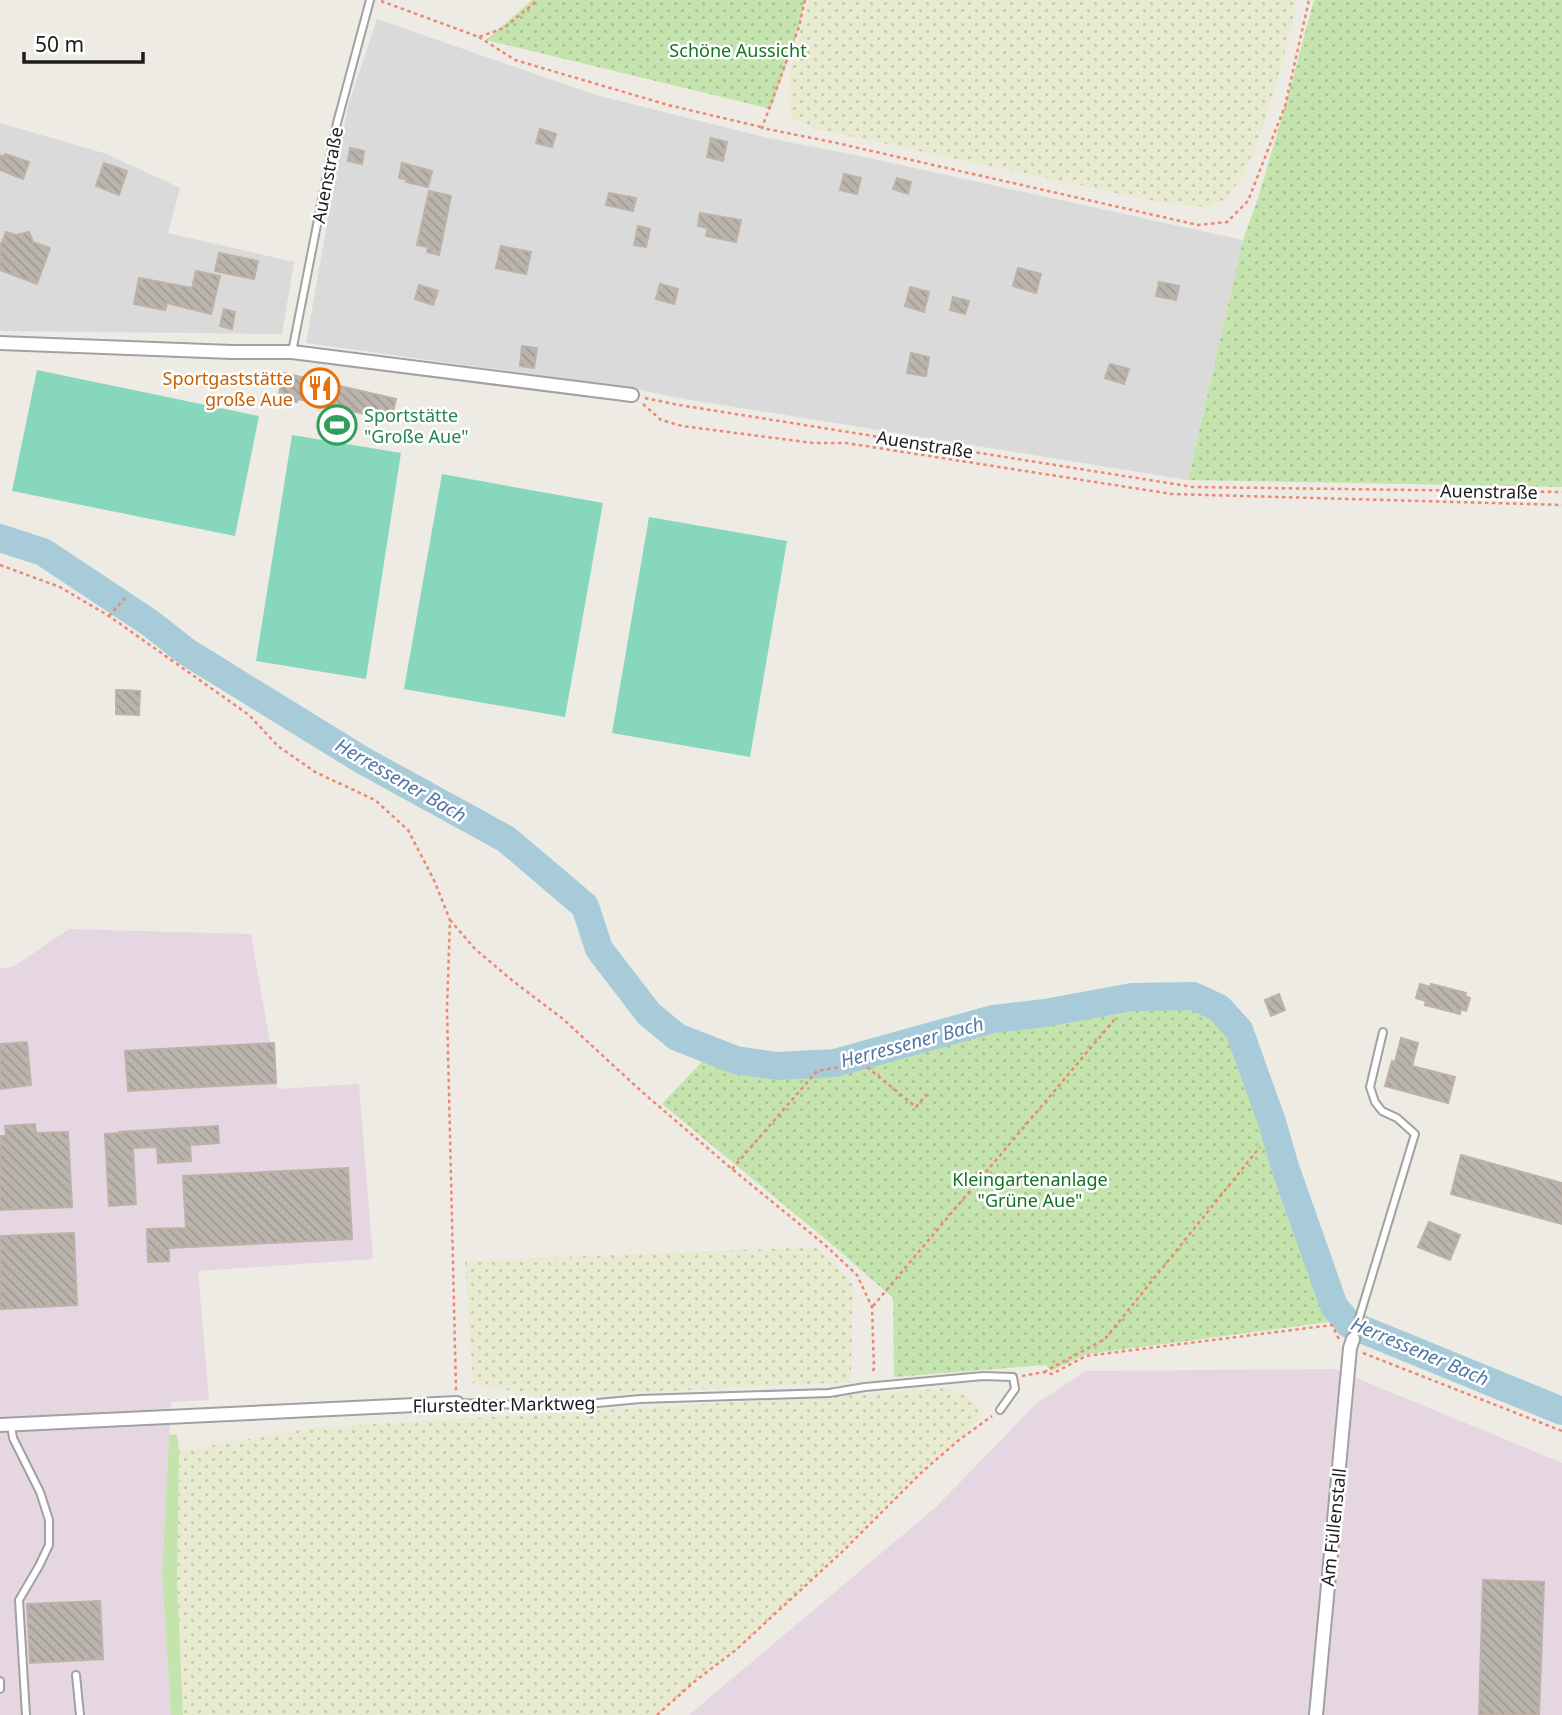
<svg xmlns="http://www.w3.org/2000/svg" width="1562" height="1715" viewBox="0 0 1562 1715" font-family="'Noto Sans',sans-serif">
	<defs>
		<pattern id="farmland-dots" width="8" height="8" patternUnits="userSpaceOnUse" patternTransform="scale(1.75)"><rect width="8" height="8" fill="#e8ebd0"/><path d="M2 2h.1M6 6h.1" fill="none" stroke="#c7c9b2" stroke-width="1.8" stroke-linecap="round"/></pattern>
		<pattern id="garden-dots" width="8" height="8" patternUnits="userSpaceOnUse" patternTransform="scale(1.75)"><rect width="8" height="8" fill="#c5e4ad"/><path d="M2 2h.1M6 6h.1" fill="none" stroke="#a9c394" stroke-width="1.8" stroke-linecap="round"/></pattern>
		<pattern id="building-back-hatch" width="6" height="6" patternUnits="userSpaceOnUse" patternTransform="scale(1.75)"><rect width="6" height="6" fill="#bab4ad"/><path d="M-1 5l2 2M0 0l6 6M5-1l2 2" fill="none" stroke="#9f9a94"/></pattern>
	</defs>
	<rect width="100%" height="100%" fill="#eeebe4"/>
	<path fill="#dbdada" d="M 377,19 L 596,95 L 768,138 L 860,156 L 1243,240 L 1188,480 L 679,398 L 631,388 L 306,343 L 348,106 Z
		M 0,123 L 107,154 L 180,188 L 168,233 L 294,262 L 282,334 L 0,331 Z"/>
	<path fill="#e6d6e2" d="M 69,929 L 251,934 L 278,1089 L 359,1084 L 373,1259 L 198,1271 L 209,1400 L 171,1402 L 162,1574 L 171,1715 L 0,1715 L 0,968 L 13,967 Z
		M 1335,1369 L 1562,1463 L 1562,1715 L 689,1715 L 936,1507 L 1037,1403 L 1086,1371 Z"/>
	<path fill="url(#farmland-dots)" d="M 808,0 L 1298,0 L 1280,71 L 1261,133 L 1243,176 L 1224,200 L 1206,207 L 1168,204 L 938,155 L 816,129 L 792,119 L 789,105 L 790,71 Z
		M 816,1247 L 853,1284 L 851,1382 L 547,1397 L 473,1384 L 465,1261 Z
		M 948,1388 L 969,1397 L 982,1416 L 959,1440 L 923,1471 L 844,1550 L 737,1649 L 694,1682 L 657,1715 L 183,1715 L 177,1580 L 179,1451 L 312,1428 L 883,1393 Z"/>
	<path fill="#c5e4ad" d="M 177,1434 L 179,1451 L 177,1580 L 183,1715 L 171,1715 L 162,1574 L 169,1435 Z"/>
	<path fill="url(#garden-dots)" d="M 532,0 L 805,0 L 799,27 L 771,109 L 486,40 Z
		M 1314,0 L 1562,0 L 1562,487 L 1188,480 L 1243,240 L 1258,198 L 1285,107 Z
		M 1132,997 L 1176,1001 L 1215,1016 L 1235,1044 L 1246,1088 L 1296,1236 L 1330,1322 L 1087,1354 L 1051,1371 L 1046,1365 L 894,1377 L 893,1298 L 835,1247 L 662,1104 L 709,1054 L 777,1067 L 835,1063 L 993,1019 L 1046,1013 Z"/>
	<path fill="#87d7bc" d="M 37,370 L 259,416 L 235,536 L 12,491 Z
		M 292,435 L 401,453 L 366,679 L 256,661 Z
		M 442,474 L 603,503 L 565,717 L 404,689 Z
		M 649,517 L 787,541 L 750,757 L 612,733 Z"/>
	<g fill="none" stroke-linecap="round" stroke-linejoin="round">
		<path stroke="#a7cbd8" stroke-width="28" d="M 0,538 L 43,552 L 150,623 L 187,652 L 362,760 L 506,839 L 585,906 L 599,949 L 649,1014 L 677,1037 L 736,1060 L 777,1066 L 835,1063 L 993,1019 L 1045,1013 L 1132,997 L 1193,996 L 1219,1008 L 1239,1030 L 1272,1122 L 1285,1167 L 1334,1306 L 1349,1324 L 1562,1411"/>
	</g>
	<path fill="url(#building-back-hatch)" stroke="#beb2a7" stroke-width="2" d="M 540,129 L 556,134 L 552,147 L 536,143 Z
		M 711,138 L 727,142 L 723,161 L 707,157 Z
		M 350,148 L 364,151 L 362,164 L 348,161 Z
		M 5,154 L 29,162 L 23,179 L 0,170 L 0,155 L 4,157 Z
		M 104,163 L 127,171 L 119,195 L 96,186 Z
		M 402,163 L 432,171 L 428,187 L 406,182 L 406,179 L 399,178 Z
		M 844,174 L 861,178 L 857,194 L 840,190 Z
		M 897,178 L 911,182 L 908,194 L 893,189 Z
		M 429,191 L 451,196 L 439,255 L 427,252 L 428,247 L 417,245 Z
		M 609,193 L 636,198 L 633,211 L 606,205 Z
		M 700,213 L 741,220 L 736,242 L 706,236 L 708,228 L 698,226 Z
		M 638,226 L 650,229 L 646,247 L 634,245 Z
		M 6,232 L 16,235 L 29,232 L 33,242 L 50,248 L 37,284 L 0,270 L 0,247 Z
		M 501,246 L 531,252 L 526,274 L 496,268 Z
		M 219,253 L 258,261 L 254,279 L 215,271 Z
		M 1018,268 L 1041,274 L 1036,293 L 1013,286 Z
		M 196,271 L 220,276 L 211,314 L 167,303 L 165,310 L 134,304 L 139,278 L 192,288 Z
		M 1159,282 L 1179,286 L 1176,300 L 1156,296 Z
		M 660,284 L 678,289 L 674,304 L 656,299 Z
		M 419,285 L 438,291 L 433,305 L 415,299 Z
		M 910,287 L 929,292 L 924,312 L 905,306 Z
		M 953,297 L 969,301 L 965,314 L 950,310 Z
		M 224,309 L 235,312 L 232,329 L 220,326 Z
		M 522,346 L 537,348 L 534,368 L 520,366 Z
		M 911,353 L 929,357 L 926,376 L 907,373 Z
		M 1110,364 L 1129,369 L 1124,384 L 1105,378 Z
		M 284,373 L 396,399 L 391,420 L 298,399 L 297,402 L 278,398 Z
		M 116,690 L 140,691 L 139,715 L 116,714 Z
		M 1420,984 L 1430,987 L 1431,984 L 1466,993 L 1465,996 L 1470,998 L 1466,1011 L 1461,1009 L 1460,1014 L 1425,1005 L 1426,1001 L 1416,998 Z
		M 1279,994 L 1285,1010 L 1271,1016 L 1265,1000 Z
		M 1401,1038 L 1418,1043 L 1412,1066 L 1455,1077 L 1448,1103 L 1385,1086 L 1392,1061 L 1395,1062 Z
		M 27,1042 L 31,1085 L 0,1089 L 0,1044 Z
		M 274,1043 L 276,1083 L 128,1091 L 125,1051 Z
		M 35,1124 L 36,1133 L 68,1132 L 72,1207 L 0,1210 L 0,1136 L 6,1136 L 5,1126 Z
		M 218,1126 L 219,1143 L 190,1145 L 191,1161 L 158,1163 L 157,1147 L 133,1148 L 136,1204 L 109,1206 L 105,1134 L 119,1133 L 119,1132 Z
		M 1461,1155 L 1562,1183 L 1562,1224 L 1451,1194 Z
		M 348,1168 L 352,1239 L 169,1248 L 169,1261 L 148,1262 L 147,1229 L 186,1228 L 183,1176 Z
		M 1429,1222 L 1460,1235 L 1450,1260 L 1418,1247 Z
		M 74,1233 L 77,1305 L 0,1309 L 0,1236 Z
		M 1483,1580 L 1544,1582 L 1539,1715 L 1479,1715 Z
		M 100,1601 L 103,1659 L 30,1663 L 27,1604 Z"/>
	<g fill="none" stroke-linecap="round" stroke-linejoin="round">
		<g stroke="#a1a1a1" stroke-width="10">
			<path id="service" d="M 292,352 L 337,123 L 370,0
				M 1353,1338 L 1415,1134 L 1397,1118 L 1382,1111 L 1375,1102 L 1370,1087 L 1383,1032
				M 457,1403 L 566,1406 L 640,1399 L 829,1393 L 865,1387 L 983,1376 L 1013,1377 L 1015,1389 L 1000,1410
				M 11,1425 L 13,1438 L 40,1492 L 49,1520 L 49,1545 L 39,1566 L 19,1600 L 26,1715
				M 76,1675 L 80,1715
				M 0,1681 L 0,1689"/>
		</g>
		<g stroke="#a1a1a1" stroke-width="16">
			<path id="minor" d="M 0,343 L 232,352 L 292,352 L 632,395
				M 0,1425 L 457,1403
				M 1316,1715 L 1350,1348 L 1353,1339"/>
		</g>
		<path stroke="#ef8673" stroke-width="2.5" stroke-dasharray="3.5 3.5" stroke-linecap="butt" d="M 805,0 L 799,27 L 762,128 L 832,142 L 1198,225 L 1227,222 L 1248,201 L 1285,106 L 1309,0
			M 381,1 L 479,37 L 504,28 L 538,0
			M 479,37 L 515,60 L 668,105 L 761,127
			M 645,398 L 679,405 L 1193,487 L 1562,492
			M 643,404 L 661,420 L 682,426 L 813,443 L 846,443 L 1172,494 L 1562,505
			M 0,565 L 60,587 L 109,616 L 249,715 L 278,746 L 315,772 L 375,800 L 408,830 L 434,880 L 450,920 L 447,1009 L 456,1391
			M 109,616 L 126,597
			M 450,920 L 475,949 L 513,981 L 563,1019 L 641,1091 L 732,1169 L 825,1245 L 857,1275 L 872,1307 L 874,1368 L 872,1374
			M 732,1169 L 817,1071 L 862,1063 L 916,1107 L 927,1094
			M 873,1306 L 1115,1019
			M 1363,1353 L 1562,1431
			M 1044,1372 L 1105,1339 L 1260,1147
			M 1022,1376 L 1044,1372 L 1052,1374 L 1086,1356 L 1332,1325 L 1339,1339
			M 657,1715 L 694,1682 L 737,1649 L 844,1550 L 923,1471 L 959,1440 L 992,1416"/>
		<use href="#service" stroke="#fff" stroke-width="6"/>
		<use href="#minor" stroke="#fff" stroke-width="12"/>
	</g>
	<defs>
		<g id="restaurant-ring" transform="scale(2.0125)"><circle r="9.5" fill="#fff" stroke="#e8710a" stroke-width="1.5"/><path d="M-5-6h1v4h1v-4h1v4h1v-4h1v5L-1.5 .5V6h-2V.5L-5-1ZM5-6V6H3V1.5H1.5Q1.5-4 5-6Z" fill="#e8710a"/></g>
		<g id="stadium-ring" transform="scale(2.0125)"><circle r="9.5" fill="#fff" stroke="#2e9e5b" stroke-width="1.5"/><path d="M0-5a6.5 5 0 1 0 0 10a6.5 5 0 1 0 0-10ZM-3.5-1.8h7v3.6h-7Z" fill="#2e9e5b"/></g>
	</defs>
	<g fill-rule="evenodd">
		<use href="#restaurant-ring" x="320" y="388"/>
		<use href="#stadium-ring" x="337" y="425"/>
	</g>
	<g text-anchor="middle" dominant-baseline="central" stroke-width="5" stroke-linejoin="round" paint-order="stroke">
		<g font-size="18" fill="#147320" stroke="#fff">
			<text x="738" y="50">Schöne Aussicht</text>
			<text x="1030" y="1179">Kleingartenanlage<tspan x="1030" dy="21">"Grüne Aue"</tspan></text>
		</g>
		<g font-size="18" fill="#1d1d1d" stroke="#fff">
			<text transform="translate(327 175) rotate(-79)">Auenstraße</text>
			<text transform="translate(925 444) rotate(9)">Auenstraße</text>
			<text transform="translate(1489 491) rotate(1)">Auenstraße</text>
			<text transform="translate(504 1404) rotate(-1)">Flurstedter Marktweg</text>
			<text transform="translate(1333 1527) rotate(-84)">Am Füllenstall</text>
		</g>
		<g font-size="18" fill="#c56008" stroke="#fff" text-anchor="end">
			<text x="293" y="378">Sportgaststätte<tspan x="293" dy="21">große Aue</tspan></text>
		</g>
		<g font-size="18" fill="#27864d" stroke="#fff" text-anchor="start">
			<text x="364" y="415">Sportstätte<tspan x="364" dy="21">"Große Aue"</tspan></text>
		</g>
		<g font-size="19" font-style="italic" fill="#5177a5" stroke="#fff">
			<text transform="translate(401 780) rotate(30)">Herressener Bach</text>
			<text transform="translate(912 1042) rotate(-15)">Herressener Bach</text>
			<text transform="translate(1420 1351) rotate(23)">Herressener Bach</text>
		</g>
	</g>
	<path d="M24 52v10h119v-10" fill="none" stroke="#1d1d1d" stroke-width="3.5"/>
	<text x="35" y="52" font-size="21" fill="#1d1d1d" stroke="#ffffff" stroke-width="5" paint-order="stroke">50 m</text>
</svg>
